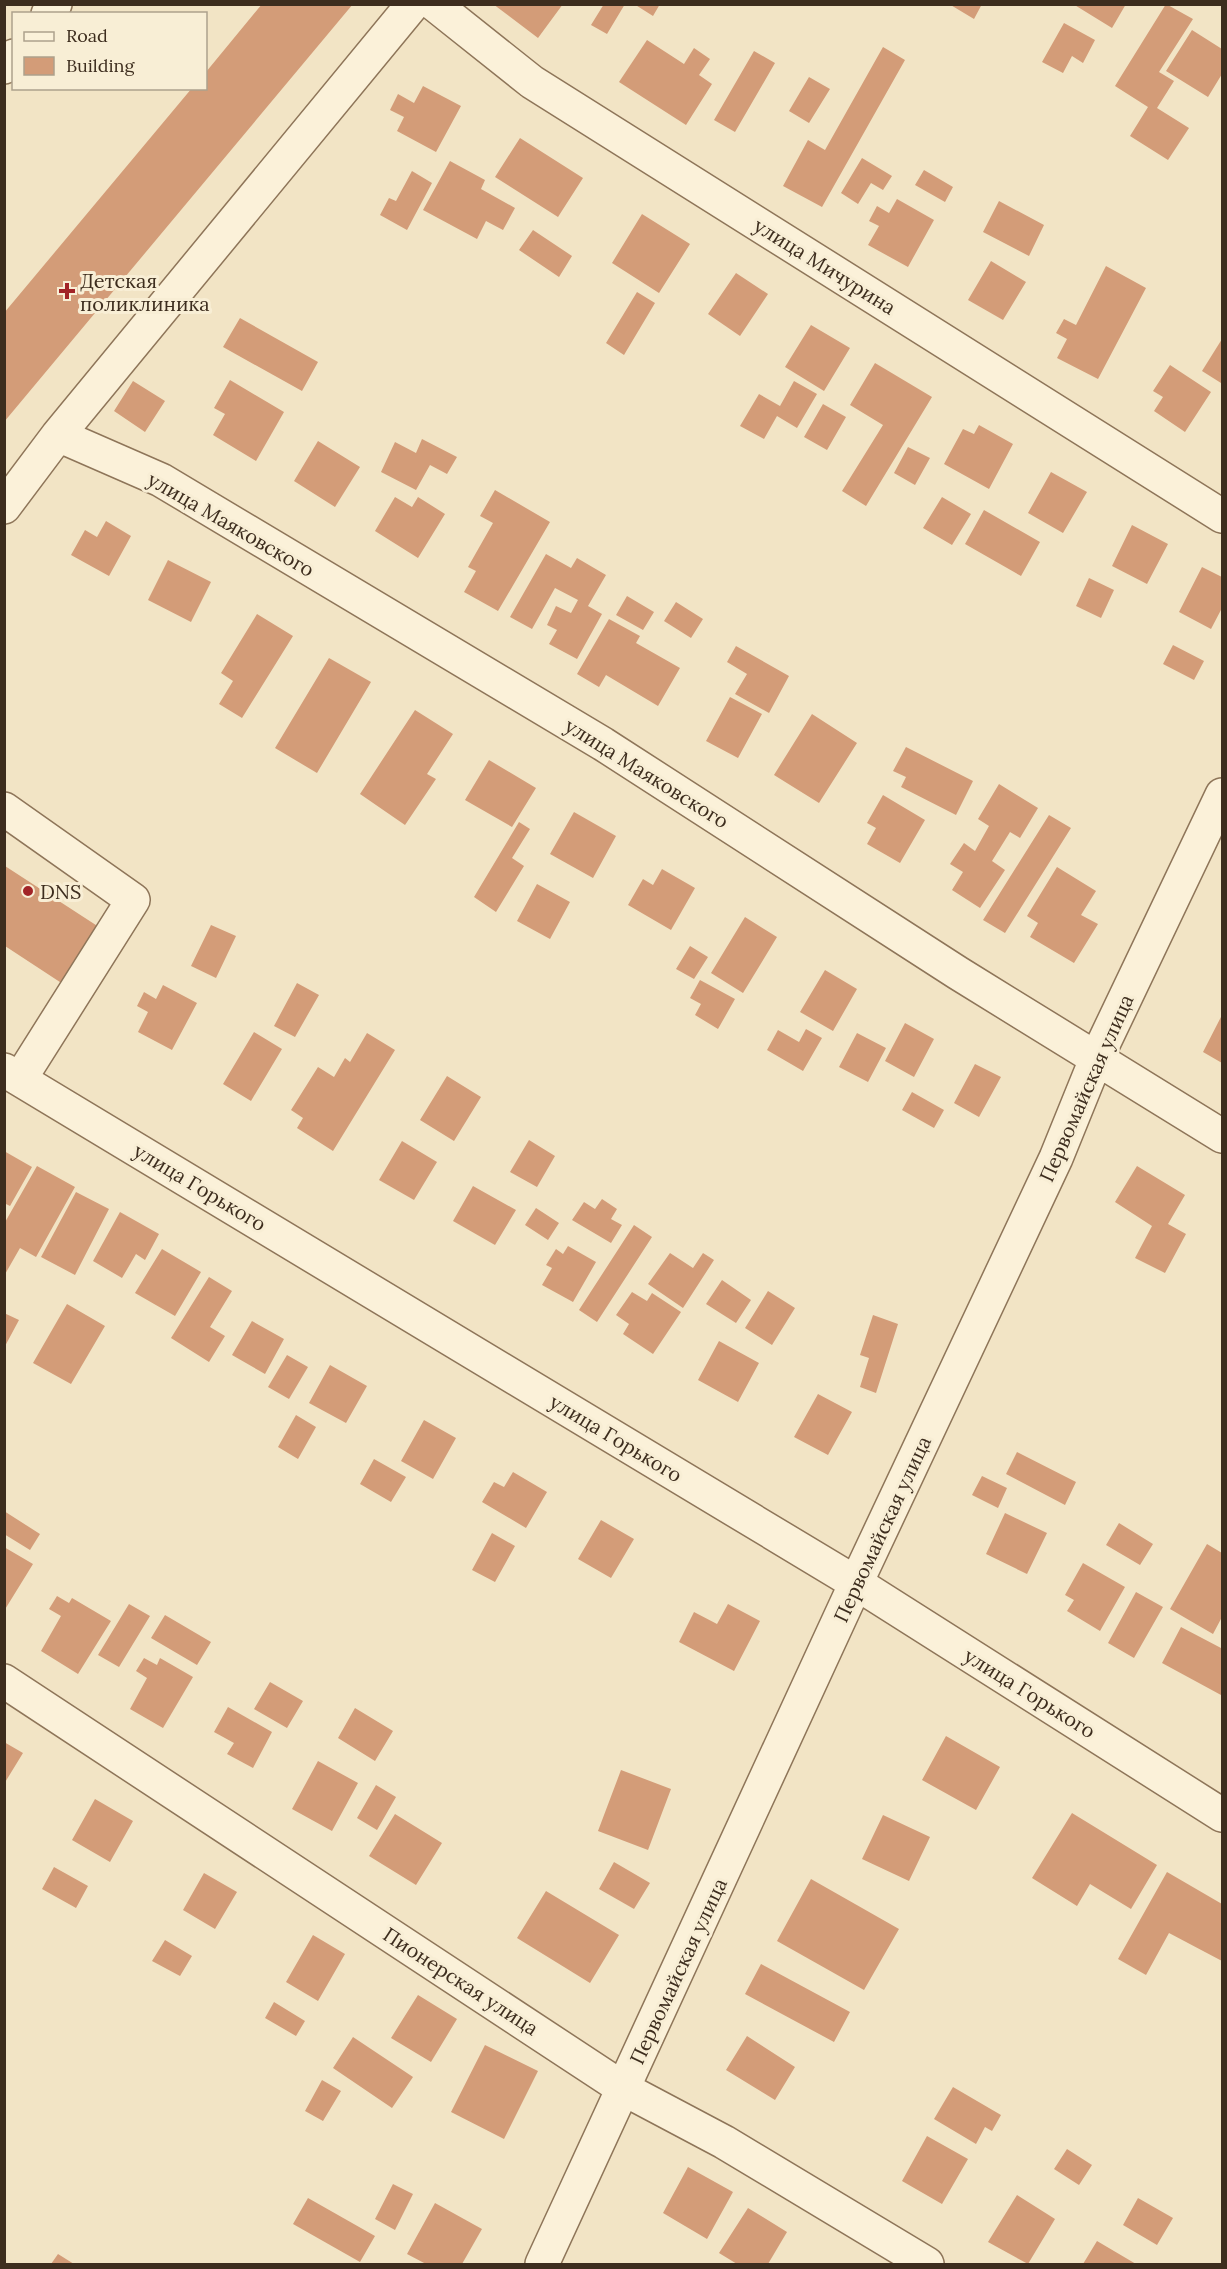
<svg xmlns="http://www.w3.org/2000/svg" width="1227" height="2269" viewBox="0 0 1227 2269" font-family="Lora,serif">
	<rect width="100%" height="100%" fill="#f2e4c5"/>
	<path fill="#d39c78" d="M 262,4 L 353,4 L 4,422 L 4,313 L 192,88 L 206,88 L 206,72 Z
		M 493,4 L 563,4 L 538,38 Z
		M 604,4 L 625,4 L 607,34 L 591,25 Z
		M 634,4 L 660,4 L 653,16 Z
		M 949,4 L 982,4 L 974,19 Z
		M 1073,4 L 1126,4 L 1112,28 Z
		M 1166,4 L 1193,19 L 1159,72 L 1174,81 L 1157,108 L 1189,128 L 1168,160 L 1130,136 L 1148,107 L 1115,86 Z
		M 1064,23 L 1095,40 L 1083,63 L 1072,56 L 1063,73 L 1042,62 Z
		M 1192,30 L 1222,49 L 1222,74 L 1208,97 L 1166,71 Z
		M 647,40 L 684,64 L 694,48 L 710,59 L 699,75 L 712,84 L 686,125 L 619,82 Z
		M 883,47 L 905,60 L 822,207 L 783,186 L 808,140 L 825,150 Z
		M 754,51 L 775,63 L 735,132 L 714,120 Z
		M 809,77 L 830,89 L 809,123 L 789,111 Z
		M 423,86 L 461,106 L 436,152 L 397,131 L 404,117 L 390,110 L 398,94 L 414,103 Z
		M 520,138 L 583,178 L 558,217 L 495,177 Z
		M 862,158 L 892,176 L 883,190 L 871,183 L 858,204 L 841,193 Z
		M 450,161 L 485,180 L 481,189 L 515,208 L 503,230 L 486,221 L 477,239 L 423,210 Z
		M 924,170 L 953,187 L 945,202 L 915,185 Z
		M 412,171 L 432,183 L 407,230 L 380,215 L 389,198 L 396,201 Z
		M 897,199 L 934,220 L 908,267 L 868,245 L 879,226 L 869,221 L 877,206 L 889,213 Z
		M 999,201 L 1044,225 L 1029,256 L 983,232 Z
		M 642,214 L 690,244 L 659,293 L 612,263 Z
		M 533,230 L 572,256 L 559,277 L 519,250 Z
		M 991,261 L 1026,282 L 1003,320 L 968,300 Z
		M 1106,266 L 1146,288 L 1098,379 L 1057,358 L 1067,339 L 1056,333 L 1064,319 L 1076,325 Z
		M 736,273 L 768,294 L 740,336 L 708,314 Z
		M 637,292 L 655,303 L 624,355 L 606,343 Z
		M 240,318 L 318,362 L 302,391 L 223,347 Z
		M 811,325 L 850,348 L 824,391 L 785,367 Z
		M 1222,339 L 1222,381 L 1221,383 L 1202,371 Z
		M 875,363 L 932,397 L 866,506 L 842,491 L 883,425 L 850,405 Z
		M 1170,365 L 1211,392 L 1185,432 L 1154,411 L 1163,397 L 1153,391 Z
		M 230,380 L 284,412 L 256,461 L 213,435 L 225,414 L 214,408 Z
		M 133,381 L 165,401 L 145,432 L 114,411 Z
		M 794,381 L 817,394 L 797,428 L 777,416 L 764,439 L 740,426 L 759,394 L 780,406 Z
		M 823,404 L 846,417 L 827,450 L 804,437 Z
		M 979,425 L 1013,444 L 989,489 L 944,464 L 963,429 L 974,434 Z
		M 422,439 L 457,457 L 447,474 L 430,465 L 416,490 L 381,472 L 395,442 L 416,453 Z
		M 318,441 L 360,467 L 335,507 L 294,481 Z
		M 908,447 L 930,458 L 915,485 L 894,473 Z
		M 1051,472 L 1087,492 L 1063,533 L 1028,513 Z
		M 495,490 L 550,522 L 498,611 L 464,592 L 476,571 L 468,567 L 493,523 L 480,516 Z
		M 395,497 L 412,507 L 418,497 L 445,514 L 418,558 L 375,531 Z
		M 942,497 L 971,514 L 952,545 L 923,528 Z
		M 984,510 L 1040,542 L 1021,576 L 965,544 Z
		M 106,521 L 131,536 L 109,576 L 71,555 L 85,530 L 97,537 Z
		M 1132,525 L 1168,544 L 1147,584 L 1112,566 Z
		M 546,554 L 571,568 L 577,558 L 606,575 L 588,606 L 602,614 L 577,659 L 549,644 L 557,630 L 547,625 L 556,606 L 571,613 L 578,600 L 555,588 L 532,629 L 510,617 Z
		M 168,560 L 211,582 L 191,622 L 148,600 Z
		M 1202,567 L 1222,577 L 1222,608 L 1211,629 L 1179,612 Z
		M 1089,578 L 1114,590 L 1101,618 L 1076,606 Z
		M 627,596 L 654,612 L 643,630 L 616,615 Z
		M 676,602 L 703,619 L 691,638 L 664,621 Z
		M 257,614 L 293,636 L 242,718 L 219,704 L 233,681 L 221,673 Z
		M 609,619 L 640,636 L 636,643 L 680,668 L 658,706 L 606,675 L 599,687 L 577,674 Z
		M 1173,645 L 1204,661 L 1194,680 L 1163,664 Z
		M 736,646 L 789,676 L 769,713 L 735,694 L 747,674 L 727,662 Z
		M 329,658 L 371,682 L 317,773 L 275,748 Z
		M 730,697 L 762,714 L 738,758 L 706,741 Z
		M 415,710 L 453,734 L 427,774 L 436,779 L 405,825 L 360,794 Z
		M 812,714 L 857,743 L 819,803 L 774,775 Z
		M 906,747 L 973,781 L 956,815 L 901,787 L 906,777 L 893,771 Z
		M 489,760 L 536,788 L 512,827 L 465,800 Z
		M 999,784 L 1038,808 L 1020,838 L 1010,832 L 992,861 L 1005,870 L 980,908 L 952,890 L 963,872 L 950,864 L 964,843 L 975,851 L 989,826 L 978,819 Z
		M 883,795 L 925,820 L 900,863 L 867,844 L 876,828 L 867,823 Z
		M 574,812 L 616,836 L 593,878 L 550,854 Z
		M 1049,815 L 1071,828 L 1005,933 L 983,920 Z
		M 519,822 L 530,829 L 512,858 L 524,866 L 496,912 L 474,897 Z
		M 5,866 L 102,929 L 66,986 L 5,946 Z
		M 1057,867 L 1096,891 L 1081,915 L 1098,924 L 1074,963 L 1030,937 L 1038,923 L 1027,916 Z
		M 662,869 L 695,888 L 671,930 L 628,905 L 643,879 L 653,885 Z
		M 537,884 L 570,902 L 550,939 L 517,921 Z
		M 745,917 L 777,937 L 743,993 L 711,973 Z
		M 211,925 L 236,936 L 216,978 L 191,966 Z
		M 690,946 L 708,957 L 694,979 L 676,969 Z
		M 825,970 L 857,989 L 833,1031 L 800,1012 Z
		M 700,980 L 735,999 L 718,1029 L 695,1015 L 701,1004 L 690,998 Z
		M 297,983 L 319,995 L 295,1037 L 274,1026 Z
		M 163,985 L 197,1003 L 172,1050 L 138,1032 L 148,1012 L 137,1006 L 144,992 L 156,999 Z
		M 1222,1015 L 1222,1063 L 1203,1052 Z
		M 905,1023 L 934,1039 L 914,1077 L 885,1061 Z
		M 806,1029 L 822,1038 L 803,1071 L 767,1050 L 778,1030 L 799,1042 Z
		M 254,1032 L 282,1049 L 251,1101 L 223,1084 Z
		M 367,1033 L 395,1050 L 333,1151 L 297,1128 L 303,1118 L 291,1110 L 318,1067 L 334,1077 L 345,1058 L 350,1062 Z
		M 857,1033 L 886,1048 L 868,1082 L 839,1067 Z
		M 975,1064 L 1001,1077 L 979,1117 L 954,1103 Z
		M 447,1076 L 481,1097 L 454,1141 L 420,1120 Z
		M 912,1092 L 944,1110 L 934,1128 L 902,1110 Z
		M 529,1140 L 555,1156 L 537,1187 L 510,1172 Z
		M 402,1141 L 437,1162 L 414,1200 L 379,1180 Z
		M 4,1151 L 32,1167 L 10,1206 L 4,1203 Z
		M 37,1166 L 75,1187 L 36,1257 L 20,1248 L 4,1276 L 4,1224 Z
		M 1137,1166 L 1185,1195 L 1168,1224 L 1186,1234 L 1165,1273 L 1135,1258 L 1152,1226 L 1115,1202 Z
		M 473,1186 L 516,1210 L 495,1245 L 453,1221 Z
		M 76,1192 L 109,1209 L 75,1275 L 41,1257 Z
		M 602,1199 L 617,1209 L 611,1219 L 622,1225 L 611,1243 L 572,1220 L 584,1202 L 595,1209 Z
		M 536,1208 L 559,1223 L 548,1240 L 525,1225 Z
		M 120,1212 L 159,1234 L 145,1260 L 136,1254 L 122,1278 L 93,1261 Z
		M 634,1225 L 652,1237 L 597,1322 L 579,1310 Z
		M 568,1246 L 596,1262 L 573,1302 L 542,1285 L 552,1268 L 546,1265 L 556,1249 L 563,1254 Z
		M 162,1249 L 201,1272 L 175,1316 L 135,1293 Z
		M 670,1253 L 693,1268 L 703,1253 L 714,1260 L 683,1308 L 648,1284 Z
		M 209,1277 L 232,1291 L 210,1327 L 225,1336 L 209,1362 L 171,1338 Z
		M 722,1280 L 751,1300 L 736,1323 L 706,1304 Z
		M 768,1291 L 795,1308 L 772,1345 L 745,1328 Z
		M 632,1292 L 647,1301 L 652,1293 L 681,1312 L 653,1354 L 623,1334 L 629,1324 L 616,1315 Z
		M 67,1304 L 105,1326 L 71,1384 L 33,1363 Z
		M 4,1313 L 19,1320 L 4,1348 Z
		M 873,1315 L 898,1324 L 876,1393 L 860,1387 L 869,1358 L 860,1355 Z
		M 252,1321 L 284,1339 L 265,1374 L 232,1355 Z
		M 719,1341 L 759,1363 L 738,1402 L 698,1380 Z
		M 287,1355 L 308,1367 L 289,1399 L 268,1387 Z
		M 330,1365 L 367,1386 L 346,1423 L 309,1403 Z
		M 818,1394 L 852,1412 L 828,1455 L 794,1437 Z
		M 296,1415 L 316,1427 L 298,1459 L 278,1447 Z
		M 424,1420 L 456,1438 L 433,1479 L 401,1461 Z
		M 1017,1452 L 1076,1482 L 1065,1505 L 1006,1474 Z
		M 374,1459 L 406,1477 L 391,1502 L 360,1484 Z
		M 513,1472 L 547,1492 L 526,1528 L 482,1502 L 494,1482 L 504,1487 Z
		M 982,1476 L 1007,1488 L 998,1508 L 972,1495 Z
		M 4,1511 L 40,1534 L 30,1550 L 4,1534 Z
		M 1005,1513 L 1047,1533 L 1027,1574 L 986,1554 Z
		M 601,1520 L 634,1539 L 611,1578 L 578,1559 Z
		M 1119,1523 L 1153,1544 L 1140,1565 L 1106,1545 Z
		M 492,1533 L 515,1546 L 495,1582 L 472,1570 Z
		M 1207,1544 L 1222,1553 L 1222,1617 L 1213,1634 L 1170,1609 Z
		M 4,1547 L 33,1564 L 4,1611 Z
		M 1083,1563 L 1125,1587 L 1100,1631 L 1067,1611 L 1074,1600 L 1065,1595 Z
		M 1136,1592 L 1163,1607 L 1134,1658 L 1108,1643 Z
		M 57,1596 L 69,1603 L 72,1598 L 111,1621 L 78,1674 L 41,1651 L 61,1616 L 49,1609 Z
		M 129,1604 L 150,1616 L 119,1667 L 98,1655 Z
		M 728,1604 L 760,1621 L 734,1671 L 679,1642 L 694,1612 L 717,1624 Z
		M 165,1615 L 211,1642 L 197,1665 L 151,1638 Z
		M 1181,1627 L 1221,1648 L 1222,1646 L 1221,1695 L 1162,1663 Z
		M 144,1658 L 157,1665 L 160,1658 L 193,1677 L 163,1728 L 130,1709 L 147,1678 L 136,1671 Z
		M 270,1682 L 303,1701 L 287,1728 L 254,1709 Z
		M 228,1707 L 272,1732 L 253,1768 L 227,1754 L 234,1743 L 214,1732 Z
		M 355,1708 L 393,1731 L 375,1761 L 338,1738 Z
		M 946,1736 L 1000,1767 L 976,1810 L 922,1780 Z
		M 4,1742 L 23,1753 L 4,1784 Z
		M 318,1761 L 358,1783 L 332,1831 L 292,1809 Z
		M 621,1770 L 671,1789 L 648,1850 L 598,1831 Z
		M 376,1785 L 396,1797 L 377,1830 L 357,1818 Z
		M 95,1799 L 133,1821 L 110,1862 L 72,1840 Z
		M 1072,1813 L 1157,1865 L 1131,1909 L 1090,1884 L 1077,1906 L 1032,1878 Z
		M 395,1814 L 442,1843 L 416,1885 L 369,1856 Z
		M 883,1815 L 930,1837 L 909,1881 L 862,1859 Z
		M 614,1862 L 650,1883 L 634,1909 L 599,1889 Z
		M 54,1867 L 88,1886 L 76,1908 L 42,1889 Z
		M 1167,1872 L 1222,1904 L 1222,1961 L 1169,1933 L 1146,1975 L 1118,1959 Z
		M 204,1873 L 237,1892 L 215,1929 L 183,1910 Z
		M 811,1879 L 899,1929 L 864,1990 L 777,1941 Z
		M 546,1891 L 619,1935 L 590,1983 L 517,1938 Z
		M 313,1935 L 345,1954 L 318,2001 L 286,1982 Z
		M 165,1940 L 192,1956 L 180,1976 L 152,1961 Z
		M 761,1964 L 850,2012 L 834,2042 L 745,1994 Z
		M 418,1995 L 457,2019 L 431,2062 L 391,2038 Z
		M 274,2002 L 305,2021 L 296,2036 L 265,2018 Z
		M 747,2036 L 795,2067 L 775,2100 L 726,2070 Z
		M 353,2037 L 413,2077 L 392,2108 L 333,2068 Z
		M 485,2045 L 538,2071 L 504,2139 L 451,2112 Z
		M 322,2080 L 341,2091 L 323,2121 L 305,2111 Z
		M 953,2087 L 1001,2115 L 992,2131 L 985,2127 L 976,2144 L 934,2119 Z
		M 927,2136 L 968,2159 L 942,2204 L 902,2181 Z
		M 1067,2149 L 1092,2165 L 1079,2185 L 1054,2169 Z
		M 688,2167 L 733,2192 L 707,2239 L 663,2213 Z
		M 393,2184 L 413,2194 L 395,2230 L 375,2219 Z
		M 1017,2195 L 1055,2219 L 1028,2264 L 988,2242 Z
		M 308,2198 L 375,2236 L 360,2262 L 293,2224 Z
		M 1138,2198 L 1173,2218 L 1157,2245 L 1123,2225 Z
		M 435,2203 L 482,2229 L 462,2264 L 426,2264 L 407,2254 Z
		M 748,2208 L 787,2232 L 768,2264 L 737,2264 L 719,2253 Z
		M 1097,2241 L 1136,2264 L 1083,2264 Z
		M 58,2254 L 74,2264 L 51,2264 Z"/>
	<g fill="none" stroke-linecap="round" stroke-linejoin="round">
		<g stroke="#8e7559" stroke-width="36">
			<path id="minor" d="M 434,4 L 532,82 L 1222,516
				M 48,14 L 55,4
				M 4,67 L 14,56
				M 58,435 L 161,480 L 603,744 L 958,973 L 1222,1136
				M 4,507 L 58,435 L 413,4
				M 4,809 L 133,900 L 20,1079
				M 4,1070 L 856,1583 L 1222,1815
				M 4,1681 L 624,2089 L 724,2142 L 927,2264
				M 542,2264 L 856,1583 L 1056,1158 L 1097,1057 L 1222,795"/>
		</g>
		<use href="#minor" stroke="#fbf1d9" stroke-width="33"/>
	</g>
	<g fill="#a22427" stroke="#f8eed5" stroke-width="2">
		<path d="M64 282h6v6h6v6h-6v6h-6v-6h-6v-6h6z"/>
		<circle cx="28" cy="891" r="6"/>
	</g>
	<g text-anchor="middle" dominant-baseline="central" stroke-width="6" stroke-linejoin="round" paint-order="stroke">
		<g font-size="20" fill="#3d2d1e" stroke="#f8eed5">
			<text transform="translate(825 266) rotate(32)">улица Мичурина</text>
			<text transform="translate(231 524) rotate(30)">улица Маяковского</text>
			<text transform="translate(647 773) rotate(32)">улица Маяковского</text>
			<text transform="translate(1086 1088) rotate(-66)">Первомайская улица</text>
			<text transform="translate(200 1187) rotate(31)">улица Горького</text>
			<text transform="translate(616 1438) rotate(31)">улица Горького</text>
			<text transform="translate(882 1529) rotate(-65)">Первомайская улица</text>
			<text transform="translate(1030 1693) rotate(32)">улица Горького</text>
			<text transform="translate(678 1971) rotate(-65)">Первомайская улица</text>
			<text transform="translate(461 1981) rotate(33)">Пионерская улица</text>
		</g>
		<g font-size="20" fill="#3d2d1e" stroke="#f8eed5" text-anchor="start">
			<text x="80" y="280">Детская<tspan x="80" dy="23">поликлиника</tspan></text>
			<text x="40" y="891">DNS</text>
		</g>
	</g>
	<rect width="1227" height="2269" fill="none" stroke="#3d2d1e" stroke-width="12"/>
	<rect x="12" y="12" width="195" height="78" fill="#f8eed5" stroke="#ada18c" stroke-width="1.5"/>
	<rect x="24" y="32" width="30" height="9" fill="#fbf1d9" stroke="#ada18c" stroke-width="1.5"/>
	<text x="66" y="42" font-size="18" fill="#3d2d1e">Road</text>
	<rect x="24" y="57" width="30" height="18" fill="#d39c78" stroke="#ada18c" stroke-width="1.5"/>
	<text x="66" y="72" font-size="18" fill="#3d2d1e">Building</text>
</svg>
